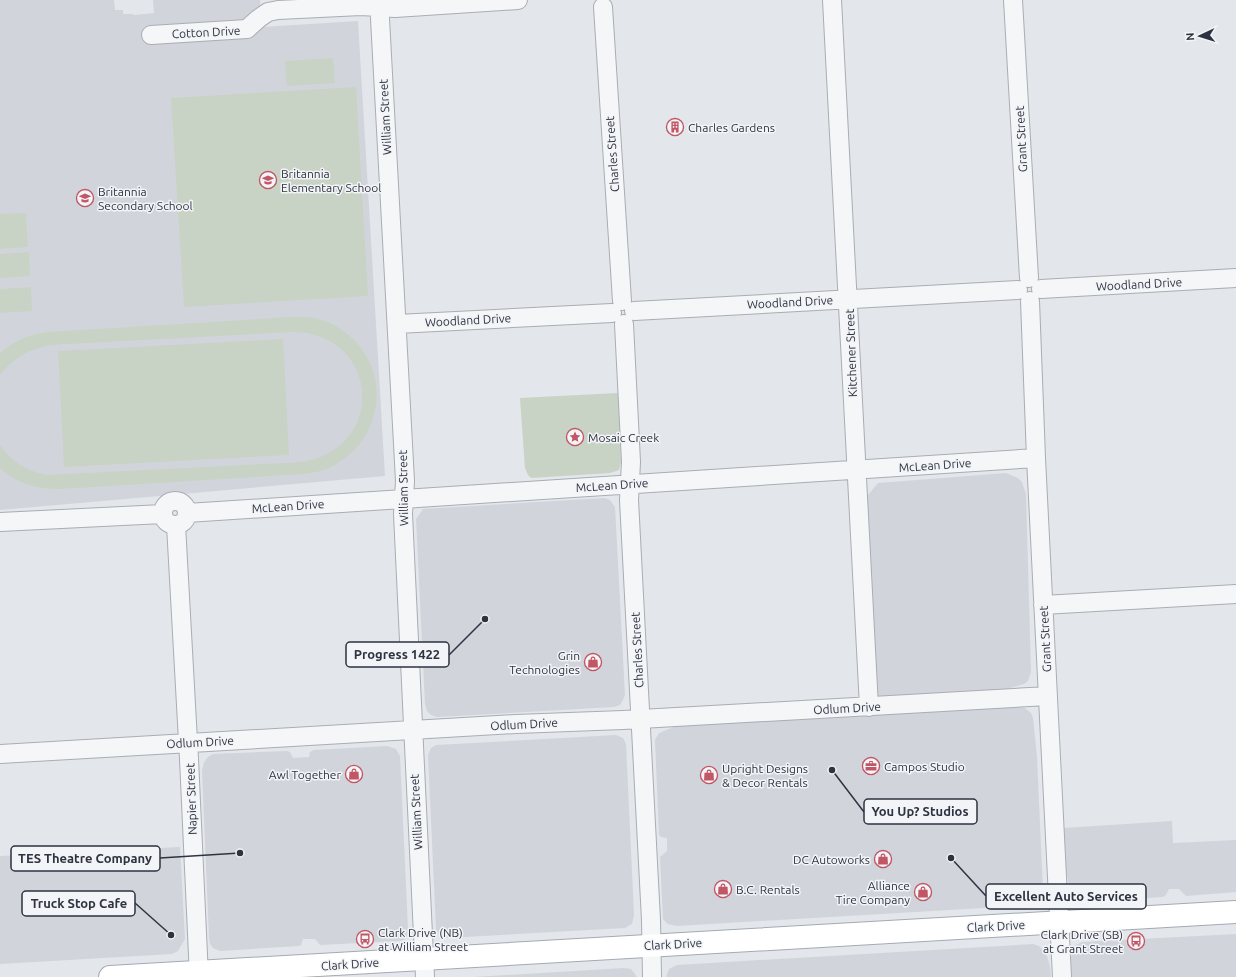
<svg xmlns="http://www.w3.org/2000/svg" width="1236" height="977" viewBox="0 0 1236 977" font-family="Ubuntu,sans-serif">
	<rect width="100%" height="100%" fill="#e3e6ea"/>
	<path fill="#d1d5db" d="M 0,0 L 114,0 L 115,10 L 123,10 L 123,14 L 133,14 L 134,15 L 154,13 L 153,0 L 260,0 L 262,27 L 358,21 L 385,476 L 0,510 Z
		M 1006,473 L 1018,478 L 1022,482 L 1026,494 L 1031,672 L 1028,681 L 1024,684 L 1003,690 L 881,698 L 876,695 L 867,496 L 878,483 Z
		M 605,498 L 610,500 L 615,507 L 625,695 L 623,700 L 620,705 L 614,707 L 437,717 L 431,715 L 427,711 L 425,704 L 416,519 L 423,509 Z
		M 1017,707 L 1025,708 L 1031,713 L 1033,718 L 1037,757 L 1043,892 L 1041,900 L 1038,904 L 1033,905 L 677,926 L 668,924 L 663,919 L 660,857 L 667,851 L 667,838 L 661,837 L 659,835 L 655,740 L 659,733 L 681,724 Z
		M 616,735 L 623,738 L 626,744 L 634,915 L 632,924 L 625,928 L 447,938 L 439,935 L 436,929 L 428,755 L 431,748 L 436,745 Z
		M 387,746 L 396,749 L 400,756 L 408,929 L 407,936 L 406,938 L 404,940 L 398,941 L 320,945 L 315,939 L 303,939 L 301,945 L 299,946 L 220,951 L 213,948 L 210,944 L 209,938 L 202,771 L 204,762 L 208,757 L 213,754 L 287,751 L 290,752 L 293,758 L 309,757 L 310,752 L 314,750 Z
		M 1172,821 L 1173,843 L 1236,840 L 1236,892 L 1186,896 L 1179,889 L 1169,889 L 1166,895 L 1163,897 L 1080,902 L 1075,900 L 1071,897 L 1065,865 L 1064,828 Z
		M 180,847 L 185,939 L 178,951 L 172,954 L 0,964 L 0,856 Z
		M 1236,934 L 1236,977 L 1071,977 L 1070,961 L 1073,949 L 1076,945 L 1082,942 Z
		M 1033,944 L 1039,946 L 1046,953 L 1050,966 L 1051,977 L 666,977 L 669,969 L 677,965 Z
		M 624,968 L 631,969 L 637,977 L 474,977 Z"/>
	<path fill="#c8d3c5" d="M 333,58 L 335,83 L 287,86 L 285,61 Z
		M 356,87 L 368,296 L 184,307 L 171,98 Z
		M 26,213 L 28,247 L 0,249 L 0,214 Z
		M 29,252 L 30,276 L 0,278 L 0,254 Z
		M 31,287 L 32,311 L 0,313 L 0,289 Z
		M 292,317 C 301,317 310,317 319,319 C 334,323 347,332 357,343 C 392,383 378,445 331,467 C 322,471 314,473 304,474 L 60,489 C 37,489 17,484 0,468 L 0,445 C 12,462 27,471 47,475 L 303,462 C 388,447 379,333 293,332 L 50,345 C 28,350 14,358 0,375 L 0,353 C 15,340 30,334 49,332 Z
		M 283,339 L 289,455 L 64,467 L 58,351 Z
		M 618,393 L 621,462 L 619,470 L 610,473 L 531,478 L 528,475 L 525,468 L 520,398 Z"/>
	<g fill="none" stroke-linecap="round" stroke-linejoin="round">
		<g stroke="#a9adb4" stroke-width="20">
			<path id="minor" d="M 379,0 L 405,481 L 403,514 L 425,977
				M 832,0 C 845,236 856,471 869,707
				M 1013,0 L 1029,278
				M 603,7 L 622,301
				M 151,35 L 247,29 L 258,19 L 268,12 L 278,10 L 361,6 L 395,8 L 518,0
				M 1041,289 L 1236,278
				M 1030,301 L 1036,458 L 1062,977
				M 634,311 L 1018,290
				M 397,324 L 612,313
				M 624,324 L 631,462 L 629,500 L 651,920 L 652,977
				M163 513a12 12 0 1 1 24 0a12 12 0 1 1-24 0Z
				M 187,513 L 1036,458
				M 0,522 L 163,514
				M 176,525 L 189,759 L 199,977
				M 1043,605 L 1236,594
				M 0,754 L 516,724 L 623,720 L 1048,696"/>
		</g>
		<g stroke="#a4aab4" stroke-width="24">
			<path id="major" d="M 110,977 L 1236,912"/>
		</g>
		<use href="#minor" stroke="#f5f6f8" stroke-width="18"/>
		<use href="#major" stroke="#fff" stroke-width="22"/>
	</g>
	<defs>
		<g id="building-ring" transform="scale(0.9)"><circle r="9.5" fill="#f3f4f7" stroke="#c15664" stroke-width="1.5"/><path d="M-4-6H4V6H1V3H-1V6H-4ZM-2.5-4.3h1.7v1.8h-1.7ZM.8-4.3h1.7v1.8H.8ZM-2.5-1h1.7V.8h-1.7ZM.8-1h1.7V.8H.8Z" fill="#c15664"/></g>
		<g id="school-ring" transform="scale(0.9)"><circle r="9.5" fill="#f3f4f7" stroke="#c15664" stroke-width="1.5"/><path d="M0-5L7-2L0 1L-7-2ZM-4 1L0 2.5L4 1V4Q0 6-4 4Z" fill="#c15664"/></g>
		<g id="sight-ring" transform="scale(0.9)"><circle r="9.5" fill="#f3f4f7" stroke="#c15664" stroke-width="1.5"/><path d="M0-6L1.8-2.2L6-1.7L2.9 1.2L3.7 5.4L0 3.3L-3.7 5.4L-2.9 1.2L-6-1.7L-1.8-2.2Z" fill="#c15664"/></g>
		<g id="shop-ring" transform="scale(0.9)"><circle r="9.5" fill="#f3f4f7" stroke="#c15664" stroke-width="1.5"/><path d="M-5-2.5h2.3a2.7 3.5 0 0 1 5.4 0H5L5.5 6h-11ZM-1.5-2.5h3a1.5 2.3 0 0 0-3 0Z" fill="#c15664"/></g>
		<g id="office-ring" transform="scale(0.9)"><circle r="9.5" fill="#f3f4f7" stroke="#c15664" stroke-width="1.5"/><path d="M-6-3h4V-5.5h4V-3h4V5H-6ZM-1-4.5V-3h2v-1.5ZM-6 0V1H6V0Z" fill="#c15664"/></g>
		<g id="bus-ring" transform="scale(0.9)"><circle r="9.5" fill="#f3f4f7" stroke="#c15664" stroke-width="1.5"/><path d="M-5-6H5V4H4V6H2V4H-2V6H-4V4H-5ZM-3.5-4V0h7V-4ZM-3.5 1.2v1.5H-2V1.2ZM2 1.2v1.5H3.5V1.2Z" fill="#c15664"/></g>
	</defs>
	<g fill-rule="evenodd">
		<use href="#building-ring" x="675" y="127"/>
		<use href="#school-ring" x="268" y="180"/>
		<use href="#school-ring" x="85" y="198"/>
		<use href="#sight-ring" x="575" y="437"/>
		<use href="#shop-ring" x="593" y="662"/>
		<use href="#office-ring" x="871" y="766"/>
		<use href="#shop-ring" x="354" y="774"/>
		<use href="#shop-ring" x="709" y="775"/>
		<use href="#shop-ring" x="883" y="859"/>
		<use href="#shop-ring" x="723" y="889"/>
		<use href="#shop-ring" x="923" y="892"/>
		<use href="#bus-ring" x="365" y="939"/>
		<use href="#bus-ring" x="1136" y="941"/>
	</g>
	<g text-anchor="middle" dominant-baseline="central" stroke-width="3" stroke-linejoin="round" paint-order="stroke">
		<g font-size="12" fill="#2d3340" stroke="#f3f4f7">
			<text transform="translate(206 32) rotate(-3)">Cotton Drive</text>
			<text transform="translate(385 117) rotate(-93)">William Street</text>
			<text transform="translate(1021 139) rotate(-93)">Grant Street</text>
			<text transform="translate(612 154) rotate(-94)">Charles Street</text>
			<text transform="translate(1139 284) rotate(-3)">Woodland Drive</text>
			<text transform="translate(790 302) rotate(-3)">Woodland Drive</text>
			<text transform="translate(468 320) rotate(-3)">Woodland Drive</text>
			<text transform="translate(851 353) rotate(-92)">Kitchener Street</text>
			<text transform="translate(935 465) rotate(-4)">McLean Drive</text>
			<text transform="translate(612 485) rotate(-4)">McLean Drive</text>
			<text transform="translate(403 488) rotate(-91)">William Street</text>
			<text transform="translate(288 506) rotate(-4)">McLean Drive</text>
			<text transform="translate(1045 639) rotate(-93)">Grant Street</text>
			<text transform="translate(637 650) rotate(-93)">Charles Street</text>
			<text transform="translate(847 708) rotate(-3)">Odlum Drive</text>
			<text transform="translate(524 724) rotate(-3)">Odlum Drive</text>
			<text transform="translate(200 742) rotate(-3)">Odlum Drive</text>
			<text transform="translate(191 799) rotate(-92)">Napier Street</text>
			<text transform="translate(416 812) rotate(-93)">William Street</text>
			<text transform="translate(996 926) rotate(-3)">Clark Drive</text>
			<text transform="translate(673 944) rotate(-3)">Clark Drive</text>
			<text transform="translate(350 964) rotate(-4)">Clark Drive</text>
		</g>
		<g font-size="12" fill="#2d3340" stroke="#f3f4f7" text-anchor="start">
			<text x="688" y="127">Charles Gardens</text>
			<text x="281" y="173">Britannia<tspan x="281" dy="14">Elementary School</tspan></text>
			<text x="98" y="191">Britannia<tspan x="98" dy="14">Secondary School</tspan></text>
			<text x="588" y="437">Mosaic Creek</text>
			<text x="580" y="655" text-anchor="end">Grin<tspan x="580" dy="14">Technologies</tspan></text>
			<text x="884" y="766">Campos Studio</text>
			<text x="722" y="768">Upright Designs<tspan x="722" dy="14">&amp; Decor Rentals</tspan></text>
			<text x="341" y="774" text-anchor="end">Awl Together</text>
			<text x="870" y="859" text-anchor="end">DC Autoworks</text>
			<text x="910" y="885" text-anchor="end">Alliance<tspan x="910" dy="14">Tire Company</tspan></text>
			<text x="736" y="889">B.C. Rentals</text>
			<text x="378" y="932">Clark Drive (NB)<tspan x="378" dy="14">at William Street</tspan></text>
			<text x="1123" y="934" text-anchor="end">Clark Drive (SB)<tspan x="1123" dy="14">at Grant Street</tspan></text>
		</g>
	</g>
	<path fill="none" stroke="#2d3340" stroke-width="1.5" d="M485 619L449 655M832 770L864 812M240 853L160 858M951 858L986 896M171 935L135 903"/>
	<g fill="#2d3340" stroke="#f3f4f7" stroke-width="1.5">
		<circle cx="485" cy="619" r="4"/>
		<circle cx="832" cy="770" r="4"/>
		<circle cx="240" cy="853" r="4"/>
		<circle cx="951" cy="858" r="4"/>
		<circle cx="171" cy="935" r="4"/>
	</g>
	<g fill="#f3f4f7" stroke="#2d3340" stroke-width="1.5">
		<rect x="346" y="642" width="103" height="25" rx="4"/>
		<rect x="864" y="799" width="113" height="25" rx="4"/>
		<rect x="11" y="846" width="149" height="25" rx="4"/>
		<rect x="986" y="884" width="160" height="25" rx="4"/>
		<rect x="22" y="891" width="113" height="25" rx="4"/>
	</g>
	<g font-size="13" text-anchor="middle" font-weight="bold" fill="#2d3340">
		<text x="397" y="659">Progress 1422</text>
		<text x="920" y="816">You Up? Studios</text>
		<text x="85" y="863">TES Theatre Company</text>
		<text x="1066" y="901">Excellent Auto Services</text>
		<text x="79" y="908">Truck Stop Cafe</text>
	</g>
	<g transform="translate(1200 36) rotate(266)" stroke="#f3f4f7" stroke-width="3" paint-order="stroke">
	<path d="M0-3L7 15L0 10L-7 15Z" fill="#2d3340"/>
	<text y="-6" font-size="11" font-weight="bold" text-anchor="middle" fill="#2d3340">N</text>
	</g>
</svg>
